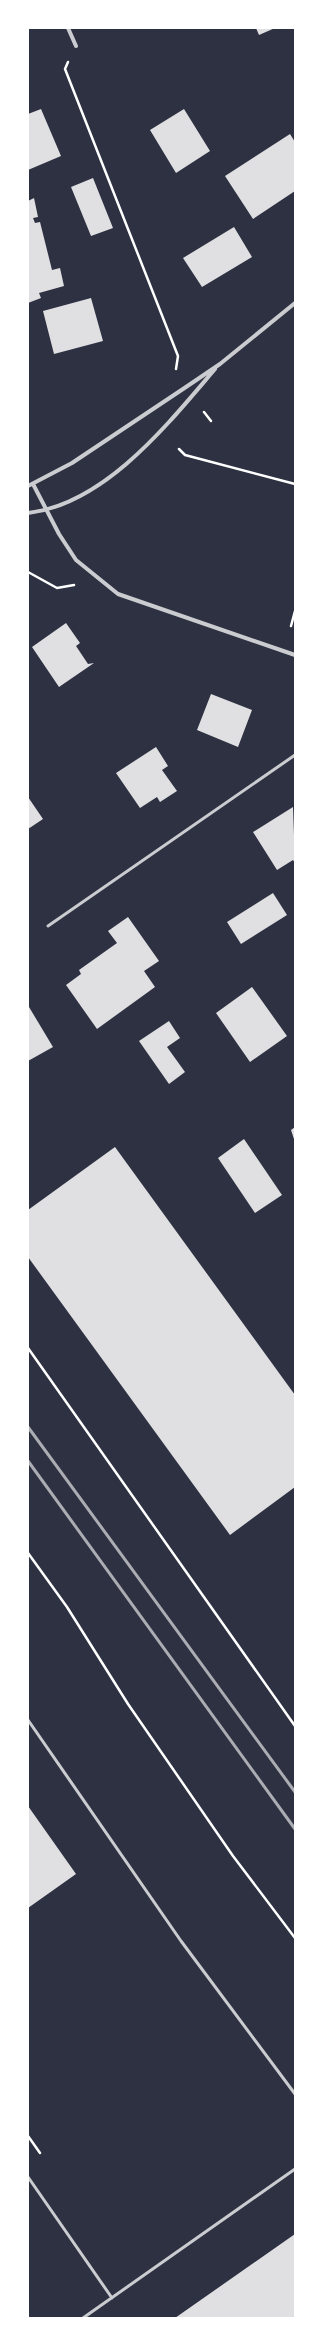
<svg xmlns="http://www.w3.org/2000/svg" width="323" height="2346" viewBox="0 0 323 2346" font-family="'Public Sans',sans-serif">
	<rect width="100%" height="100%" fill="#2d3142"/>
	<path fill="#e0e0e3" d="M 256,28 L 275,28 L 259,35 Z
		M 41,109 L 61,156 L 28,170 L 28,114 Z
		M 184,109 L 210,151 L 176,173 L 150,130 Z
		M 290,134 L 295,142 L 295,191 L 253,219 L 225,176 Z
		M 93,178 L 113,228 L 91,236 L 71,187 Z
		M 34,198 L 38,217 L 33,218 L 35,223 L 40,222 L 52,270 L 60,268 L 64,286 L 39,293 L 41,298 L 28,303 L 28,201 Z
		M 234,227 L 252,257 L 202,287 L 183,258 Z
		M 91,298 L 103,341 L 54,354 L 43,311 Z
		M 66,623 L 80,643 L 76,646 L 88,664 L 94,663 L 59,687 L 32,647 Z
		M 211,694 L 252,710 L 238,747 L 197,730 Z
		M 156,747 L 168,766 L 162,770 L 177,791 L 160,802 L 157,797 L 140,808 L 116,773 Z
		M 28,797 L 43,819 L 28,829 Z
		M 293,807 L 295,863 L 293,860 L 277,870 L 253,832 Z
		M 273,893 L 287,915 L 241,944 L 227,922 Z
		M 128,917 L 159,961 L 144,971 L 155,987 L 97,1029 L 66,985 L 81,974 L 79,970 L 117,943 L 108,931 Z
		M 252,987 L 287,1036 L 250,1062 L 216,1013 Z
		M 29,1007 L 53,1047 L 28,1061 L 28,1008 Z
		M 169,1021 L 180,1038 L 167,1047 L 185,1072 L 169,1084 L 139,1041 Z
		M 295,1127 L 295,1142 L 291,1130 Z
		M 244,1139 L 282,1195 L 255,1213 L 218,1158 Z
		M 115,1147 L 295,1395 L 295,1487 L 230,1535 L 28,1257 L 28,1210 Z
		M 28,1806 L 76,1874 L 28,1908 Z
		M 295,2234 L 295,2318 L 175,2318 Z"/>
	<g fill="none" stroke-linecap="round" stroke-linejoin="round">
		<path stroke="#fff" stroke-width="2.5" d="M 68,62 L 65,69 L 178,356 L 176,369
			M 204,412 L 211,421
			M 179,449 L 185,455 L 295,484
			M 28,572 L 57,588 L 74,585
			M 291,626 L 295,611
			M 28,1348 L 295,1726
			M 28,1553 L 67,1607 L 128,1704 L 233,1856 L 295,1938
			M 28,2136 L 40,2153"/>
		<path stroke="#caccd0" stroke-width="3" d="M 48,926 L 295,755
			M 28,1720 L 181,1941 L 295,2094
			M 28,2177 L 112,2298
			M 83,2318 L 295,2169"/>
		<path stroke="#caccd0" stroke-width="4" d="M 68,28 L 76,46
			M 33,484 L 59,534 L 76,560 L 118,594 L 295,655
			M 28,486 L 72,463 L 186,387 L 220,364 L 295,303
			M 28,513 C 105,504 168,424 215,369"/>
		<path stroke="#abadb3" stroke-width="3" d="M 28,1427 L 295,1792
			M 28,1461 L 295,1829"/>
	</g>
	<rect width="323" height="2346" fill="none" stroke="#ffffff" stroke-width="58"/>
</svg>
